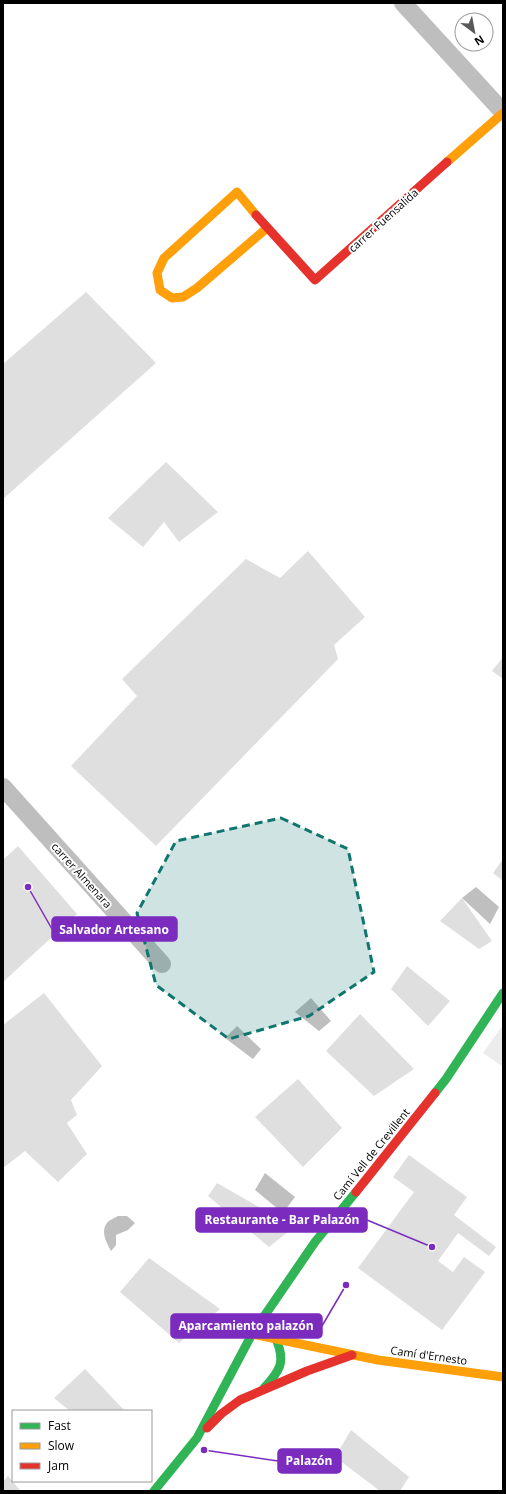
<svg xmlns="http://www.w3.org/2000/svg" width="506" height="1494" viewBox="0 0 506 1494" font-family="'Open Sans',sans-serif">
	<rect width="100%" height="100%" fill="#fff"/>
	<path fill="#ececec" d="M 503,1025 L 503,1067 L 483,1053 Z"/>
	<path fill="#bfbfbf" d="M 476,887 L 499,907 L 490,924 L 462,898 Z
		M 311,998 L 331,1021 L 319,1031 L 295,1012 Z
		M 237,1026 L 261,1049 L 253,1059 L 225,1038 Z
		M 265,1173 L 295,1197 L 283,1213 L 255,1190 Z
		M 118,1216 L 127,1216 L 135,1223 L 128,1230 L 116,1235 L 116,1245 L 111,1251 C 107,1243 100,1232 107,1223 C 109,1220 115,1218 118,1216 Z"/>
	<path fill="#dfdfdf" d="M 86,292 L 156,363 L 3,499 L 3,364 Z
		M 166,462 L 218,512 L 179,542 L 164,522 L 143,547 L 108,518 Z
		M 308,551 L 365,617 L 334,645 L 338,659 L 156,846 L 71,766 L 137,696 L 122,679 L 246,559 L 280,578 Z
		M 503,657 L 503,679 L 492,671 Z
		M 18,846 L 77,914 L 3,982 L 3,860 Z
		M 503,859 L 503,881 L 493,873 Z
		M 462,898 L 492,941 L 479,949 L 440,921 Z
		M 407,966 L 450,1001 L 428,1026 L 391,989 Z
		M 44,993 L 102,1066 L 71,1100 L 77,1115 L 67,1123 L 87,1154 L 58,1182 L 25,1151 L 3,1168 L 3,1025 Z
		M 360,1014 L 414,1069 L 374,1096 L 326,1051 Z
		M 298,1079 L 342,1128 L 303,1167 L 255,1117 Z
		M 409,1155 L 467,1197 L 454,1215 L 496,1247 L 489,1256 L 458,1233 L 438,1261 L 453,1272 L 464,1257 L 485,1272 L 442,1330 L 358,1268 L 414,1192 L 393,1177 Z
		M 217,1183 L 294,1227 L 269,1247 L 208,1196 Z
		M 149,1258 L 220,1309 L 179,1343 L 120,1292 Z
		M 85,1369 L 125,1411 L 70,1411 L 54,1398 Z
		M 351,1430 L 409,1477 L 400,1491 L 380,1491 L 335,1457 Z
		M 8,1476 L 21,1491 L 3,1491 L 3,1482 Z"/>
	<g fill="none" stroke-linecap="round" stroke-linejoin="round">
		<path stroke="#bebebe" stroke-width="18" d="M 403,3 L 503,112
			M 3,787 L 162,964"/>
		<path stroke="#30b455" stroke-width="9" d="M 435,1093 L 446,1079 L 503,993
			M 264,1388 C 280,1371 286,1362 276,1339
			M 154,1491 L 197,1438 L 252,1334 L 315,1242 L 356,1192"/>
		<path stroke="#ff9f0a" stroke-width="9" d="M 447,162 L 503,113
			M 256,215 L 237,192 L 164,258 L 157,273 L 160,290 L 172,298 L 183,297 L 197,288 L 267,228
			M 252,1334 L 378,1360 L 503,1377"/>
		<path stroke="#e5322d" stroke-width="9" d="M 256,215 L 315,280 L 447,162
			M 356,1192 L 435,1093
			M 207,1428 L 221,1414 L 240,1400 L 307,1371 L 352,1355"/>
	</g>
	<path fill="#0f766e" fill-opacity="0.2" stroke="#0f766e" stroke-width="3" stroke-dasharray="8 5" stroke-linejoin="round" d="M 281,818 L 348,849 L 374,972 L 309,1016 L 229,1039 L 156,985 L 137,913 L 176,841 Z"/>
	<g text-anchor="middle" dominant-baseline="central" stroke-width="4" stroke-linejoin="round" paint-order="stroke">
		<g font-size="11" fill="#000" stroke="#fff">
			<text transform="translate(383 220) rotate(-42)">carrer Fuensalida</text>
			<text transform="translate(82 875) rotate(48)">carrer Almenara</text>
			<text transform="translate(371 1154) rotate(-51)">Camí Vell de Crevillent</text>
			<text transform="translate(429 1355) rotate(8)">Camí d'Ernesto</text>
		</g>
	</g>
	<path fill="none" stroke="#7b2cbf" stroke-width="1.5" d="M28 887L52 929M432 1247L367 1220M346 1285L322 1326M204 1450L278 1461"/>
	<g fill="#7b2cbf" stroke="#fff" stroke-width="1.5">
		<circle cx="28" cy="887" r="4"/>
		<circle cx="432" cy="1247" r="4"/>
		<circle cx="346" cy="1285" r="4"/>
		<circle cx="204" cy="1450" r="4"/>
	</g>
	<g fill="#7b2cbf" stroke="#7b2cbf" stroke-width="1.5">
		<rect x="52" y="917" width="125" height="24" rx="4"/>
		<rect x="196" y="1208" width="171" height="24" rx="4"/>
		<rect x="171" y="1314" width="151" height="24" rx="4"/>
		<rect x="278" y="1449" width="63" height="24" rx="4"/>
	</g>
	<g font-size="12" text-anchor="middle" font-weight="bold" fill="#fff">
		<text x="114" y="934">Salvador Artesano</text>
		<text x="282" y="1224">Restaurante - Bar Palazón</text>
		<text x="246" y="1330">Aparcamiento palazón</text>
		<text x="309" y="1465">Palazón</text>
	</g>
	<rect width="506" height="1494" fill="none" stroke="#000000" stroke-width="8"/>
	<rect x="12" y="1410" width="140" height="72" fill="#ffffff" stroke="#999999"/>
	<rect x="20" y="1423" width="20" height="6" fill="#30b455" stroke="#999999"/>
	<text x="48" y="1430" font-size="12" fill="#000000">Fast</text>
	<rect x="20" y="1443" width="20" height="6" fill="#ff9f0a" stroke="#999999"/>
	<text x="48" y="1450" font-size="12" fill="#000000">Slow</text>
	<rect x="20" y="1463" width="20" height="6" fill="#e5322d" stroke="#999999"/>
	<text x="48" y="1470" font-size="12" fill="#000000">Jam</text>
	<g transform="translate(474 32) rotate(148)"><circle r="19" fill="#ffffff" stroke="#999999"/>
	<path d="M0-3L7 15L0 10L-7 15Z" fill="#595959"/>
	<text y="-6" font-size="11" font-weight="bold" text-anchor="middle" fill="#000000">N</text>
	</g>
</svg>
